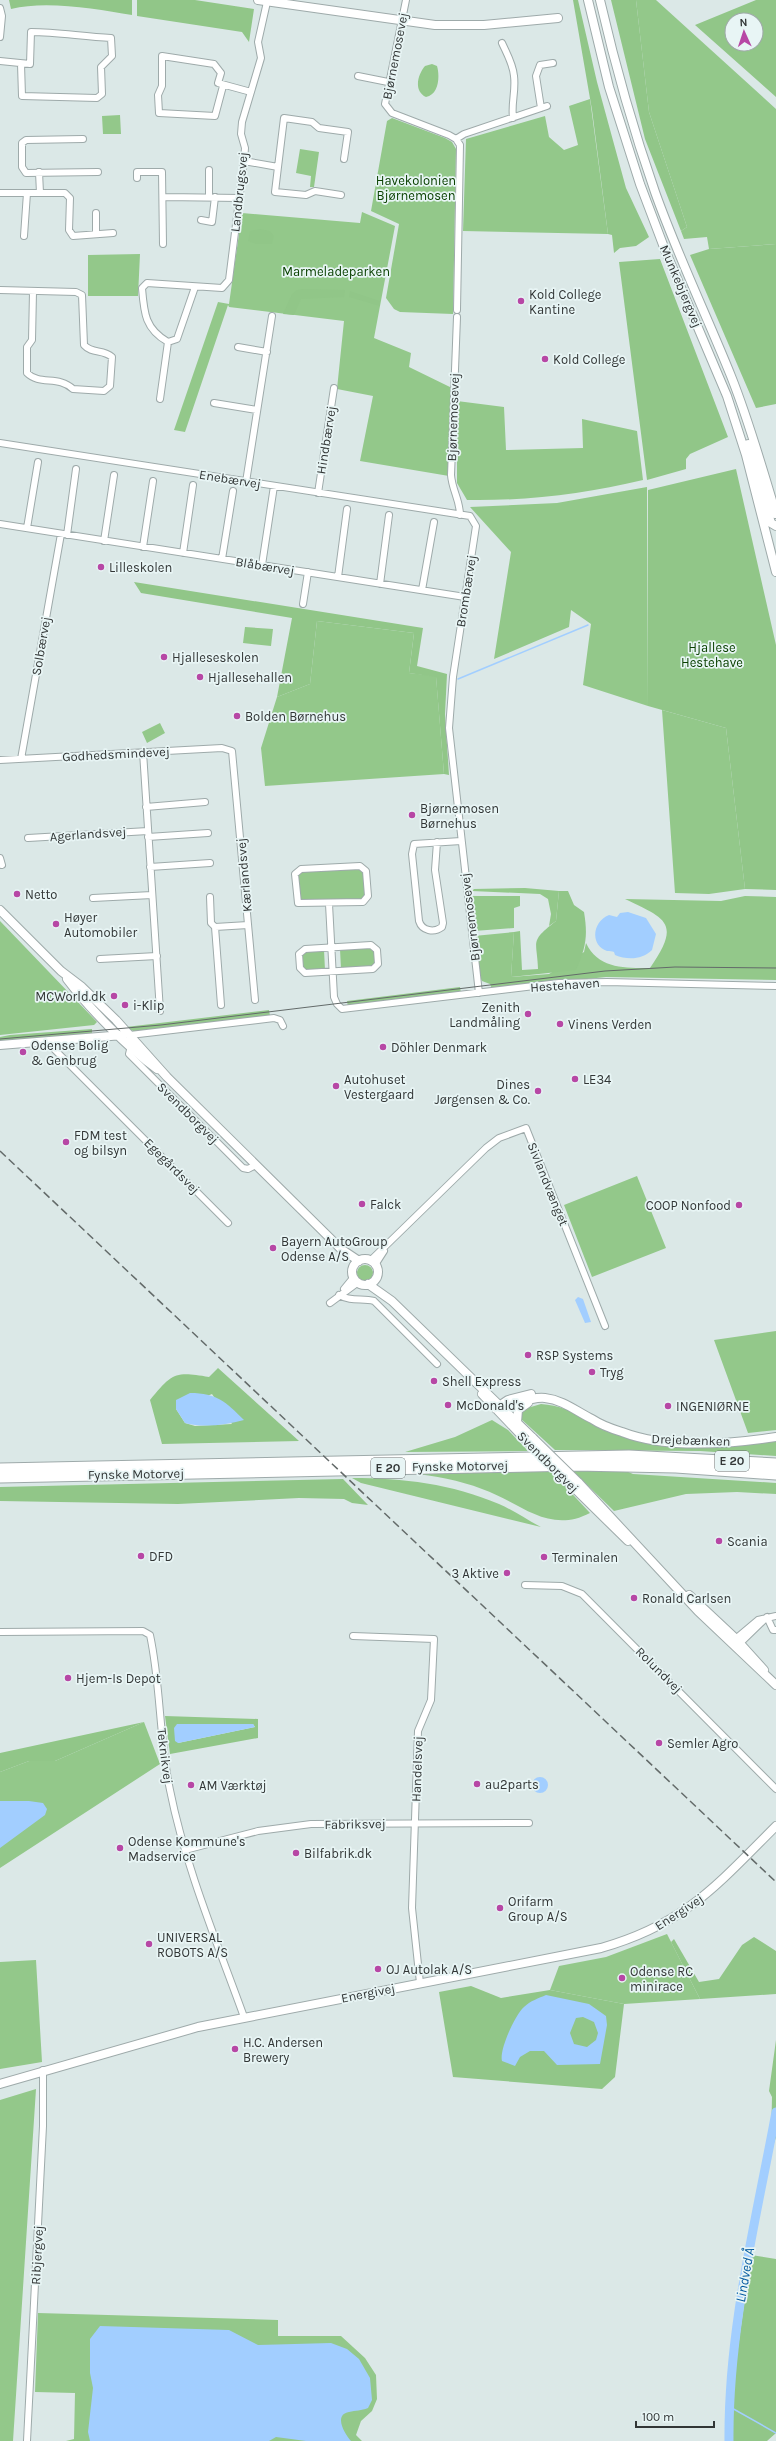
<svg xmlns="http://www.w3.org/2000/svg" width="776" height="2441" viewBox="0 0 776 2441" font-family="Karla,sans-serif">
	<rect width="100%" height="100%" fill="#dbe8e7"/>
	<path fill="#93c88a" d="M 636,0 L 656,0 L 776,109 L 776,244 L 709,249 L 707,237 L 684,239 L 681,231 L 687,227 L 649,112 Z
		M 432,64 L 437,66 C 440,76 439,95 426,97 C 413,91 418,74 425,66 Z
		M 590,99 L 608,234 L 463,231 L 466,139 L 545,116 L 549,137 L 564,150 L 578,145 L 569,106 Z
		M 120,115 L 121,134 L 103,134 L 102,116 Z
		M 392,118 L 445,138 L 452,142 L 456,149 L 453,314 L 400,312 L 394,309 L 386,298 L 399,224 L 371,211 L 387,121 Z
		M 300,149 L 319,152 L 314,187 L 310,187 L 311,176 L 296,173 Z
		M 362,212 L 395,226 L 374,338 L 411,353 L 409,367 L 452,388 L 449,476 L 360,461 L 373,396 L 337,389 L 344,321 L 229,307 L 228,305 L 185,432 L 174,430 L 218,302 L 229,304 L 242,213 L 360,223 Z
		M 140,254 L 138,296 L 88,296 L 88,255 Z
		M 457,401 L 504,407 L 506,450 L 583,448 L 582,419 L 637,431 L 643,480 C 585,494 527,501 467,500 L 457,483 Z
		M 647,487 L 648,706 L 583,685 L 591,624 L 571,610 L 569,627 L 494,659 L 511,552 L 470,507 L 557,503 Z
		M 317,621 L 414,633 L 409,673 L 436,676 L 444,774 L 265,786 L 261,748 L 277,697 L 310,684 Z
		M 245,627 L 273,629 L 271,646 L 243,643 Z
		M 662,710 L 726,728 L 745,889 L 709,894 L 675,893 Z
		M 160,723 L 165,733 L 147,743 L 142,732 Z
		M 360,868 L 364,871 L 365,896 L 362,899 L 300,901 L 298,875 L 301,871 Z
		M 525,888 L 559,891 L 556,921 L 549,926 L 551,914 L 548,899 L 540,894 L 472,891 L 474,889 Z
		M 470,896 L 520,896 L 520,906 L 514,908 L 514,928 L 474,931 Z
		M 745,896 L 776,897 L 776,980 L 606,977 L 492,989 L 490,984 L 482,981 L 479,975 L 474,936 L 514,932 L 511,977 L 549,974 L 584,952 L 586,943 C 598,969 625,968 650,968 C 681,923 667,919 625,899 L 721,901 Z
		M 0,921 L 97,1022 L 94,1025 L 0,1035 Z
		M 372,948 L 375,951 L 375,964 L 372,967 L 341,969 L 340,949 Z
		M 324,950 L 325,970 L 306,971 L 303,968 L 302,954 L 305,951 Z
		M 460,987 L 461,993 L 348,1007 L 347,1001 Z
		M 269,1010 L 270,1016 L 135,1032 L 126,1027 Z
		M 92,1029 L 92,1034 L 0,1043 L 0,1037 L 10,1035 Z
		M 637,1176 L 666,1248 L 592,1277 L 564,1205 Z
		M357 1273a8 8 0 1 1 16 0a8 8 0 1 1-16 0Z
		M 776,1331 L 776,1430 L 748,1433 L 714,1340 Z
		M 541,1404 C 576,1406 601,1431 633,1440 C 676,1452 732,1442 776,1440 L 776,1456 L 700,1451 L 555,1450 L 520,1418 L 524,1409 Z
		M 492,1420 L 508,1430 L 528,1451 L 405,1452 L 455,1437 Z
		M 549,1469 L 590,1513 C 548,1535 520,1502 482,1489 C 459,1480 435,1476 410,1473 Z
		M 572,1470 L 626,1471 L 633,1474 L 776,1483 L 776,1494 L 737,1492 L 686,1494 L 614,1511 Z
		M 352,1478 C 403,1478 452,1484 499,1504 C 513,1510 527,1520 541,1527 L 361,1483 Z
		M 144,1722 L 160,1764 L 0,1868 L 0,1772 L 29,1761 L 55,1761 Z
		M 667,1934 L 700,1999 L 624,2004 L 550,1990 L 559,1966 L 606,1957 Z
		M 36,1960 L 42,2062 L 0,2069 L 0,1962 Z
		M 36,2089 L 13,2441 L 0,2441 L 0,2100 Z
		M 38,2313 L 278,2320 L 278,2336 L 341,2336 L 365,2358 L 376,2375 L 377,2399 L 372,2411 L 361,2421 L 356,2435 L 362,2441 L 66,2441 L 74,2439 L 75,2393 L 35,2392 Z"/>
	<path fill="#91c688" fill-rule="evenodd" d="M 9,0 L 132,0 L 132,15 C 96,9 46,0 11,9 Z
		M 137,0 L 195,0 L 254,9 L 249,42 L 242,32 L 137,16 Z
		M 573,0 L 578,0 L 597,82 L 626,188 L 649,237 L 636,246 L 620,248 L 614,253 L 612,235 L 608,234 L 592,110 Z
		M 611,0 L 636,0 L 649,112 L 687,227 L 681,231 L 645,139 Z
		M 756,0 L 776,0 L 776,97 L 695,25 ZM 732,20 L 756,20 L 756,44 L 732,44 Z
		M 260,229 L 270,231 L 274,236 L 272,244 L 256,244 L 248,241 L 250,231 Z
		M 776,244 L 776,404 L 756,408 L 690,255 L 709,249 Z
		M 660,259 L 728,437 L 690,454 L 686,459 L 686,469 L 647,480 L 619,262 Z
		M 297,290 L 302,289 L 345,290 L 344,297 L 301,299 L 294,315 L 283,314 L 292,294 Z
		M 350,291 L 380,301 L 380,306 L 349,297 Z
		M 736,469 L 776,645 L 776,890 L 745,889 L 726,728 L 648,706 L 648,490 Z
		M 134,582 L 423,628 L 417,666 L 447,674 L 445,714 L 449,775 L 444,774 L 436,677 L 409,673 L 414,633 L 317,621 L 310,684 L 277,697 L 292,618 L 141,593 Z
		M 559,891 L 568,891 L 574,905 L 584,912 C 588,936 586,947 576,970 L 511,977 L 514,932 L 520,931 L 522,970 L 538,969 C 537,940 529,942 556,921 Z
		M 218,1368 L 299,1441 L 162,1444 L 150,1400 C 172,1373 175,1371 209,1377 ZM 212,1394 L 232,1424 L 195,1426 L 185,1423 L 176,1409 Z
		M 343,1479 L 368,1505 L 352,1503 L 344,1499 L 299,1498 L 178,1504 L 0,1501 L 0,1487 Z
		M 165,1716 L 258,1719 L 258,1738 L 170,1754 ZM 177,1724 L 253,1724 L 255,1727 L 178,1743 Z
		M 144,1722 L 55,1761 L 29,1761 L 0,1772 L 0,1753 Z
		M 754,1937 L 776,1951 L 776,1994 L 700,1999 L 671,1942 L 674,1939 L 699,1982 L 719,1979 L 742,1945 Z
		M 471,1986 L 501,1998 L 550,1990 L 624,2004 L 615,2077 L 602,2089 L 453,2077 L 439,1992 Z
		M 776,2040 L 776,2137 L 774,2143 L 771,2142 L 772,2097 L 769,2091 Z
		M 751,2255 L 776,2259 L 776,2433 L 767,2441 L 725,2441 Z"/>
	<path fill="#a2ceff" fill-rule="evenodd" d="M 628,912 L 646,918 L 656,934 L 652,950 C 642,960 627,960 615,955 L 614,952 C 612,951 610,951 607,951 C 590,945 592,922 609,915 L 617,917 L 620,913 Z
		M 578,1297 L 583,1299 L 591,1322 L 585,1323 L 575,1300 Z
		M 190,1393 C 217,1393 226,1402 244,1420 C 225,1425 204,1428 185,1423 L 176,1409 L 176,1400 Z
		M 177,1724 L 253,1724 L 255,1727 L 178,1743 L 175,1741 L 174,1728 Z
		M532 1785a8 8 0 1 1 16 0a8 8 0 1 1-16 0Z
		M 0,1801 L 29,1801 L 43,1803 L 47,1809 L 45,1815 L 0,1848 Z
		M 546,1995 L 589,2004 L 606,2016 L 607,2025 L 600,2064 L 557,2065 L 544,2051 L 530,2051 L 520,2057 L 515,2066 L 502,2061 C 499,2050 515,2015 524,2007 C 530,2001 539,1998 546,1995 ZM 583,2017 L 594,2022 L 598,2033 L 596,2040 L 587,2047 L 574,2044 L 570,2033 L 576,2018 Z
		M 100,2326 L 229,2330 L 258,2345 L 331,2343 L 347,2349 L 359,2359 L 370,2378 L 372,2400 L 368,2408 C 361,2411 356,2410 349,2412 C 333,2415 345,2434 351,2441 L 306,2441 L 276,2437 L 269,2441 L 90,2441 L 88,2432 L 93,2388 L 90,2373 L 90,2339 Z"/>
	<g fill="none" stroke-linecap="round" stroke-linejoin="round">
		<path stroke="#a2ceff" stroke-width="1.5" d="M 458,679 L 588,625
			M 730,2407 L 776,2433"/>
		<path stroke="#a2ceff" stroke-width="9" d="M 729,2441 C 728,2329 756,2221 776,2112"/>
		<g stroke="#9eaaaa" stroke-width="8">
			<path id="street" d="M 406,0 L 385,104 L 392,113 L 449,135 L 456,139 L 460,145 L 457,310
				M 0,8 L 2,16 L 0,37
				M 502,43 C 507,54 513,64 514,76 C 516,91 511,103 513,118
				M 0,61 L 30,64 L 31,32 C 58,32 84,37 111,38 L 112,56 L 101,67 L 102,94 L 97,98 L 22,96 L 21,64
				M 358,76 L 388,82
				M 223,86 L 215,116 L 159,113 L 158,95 L 162,86 L 162,56 L 214,64 L 221,73 L 218,83 L 251,92
				M 541,108 L 536,76 L 540,65 L 553,63
				M 83,139 L 26,140 L 22,143 L 22,167 L 26,173 L 98,172
				M 456,139 L 464,134 L 547,106
				M 244,161 L 278,167 L 275,192 L 306,195 L 315,191 L 341,195
				M 278,167 L 284,118 L 312,122 L 319,128 L 348,132 L 344,159
				M 39,172 L 40,193
				M 137,178 L 137,172 L 162,172 L 163,244
				M 0,193 L 65,193 L 70,198 L 69,230 L 73,236 L 113,233
				M 164,197 L 240,198
				M 209,197 L 209,170
				M 201,220 L 212,222 L 215,197
				M 96,233 L 96,213
				M 24,236 L 27,193
				M 195,287 L 177,339 L 168,342 C 145,329 144,313 142,288 L 147,283 L 222,288 L 229,280 L 244,161 L 245,148 L 241,134 L 242,122 L 261,58 L 258,42 L 267,2
				M 0,290 L 76,292 L 82,295 L 84,345 C 92,354 103,349 112,357 L 110,386 L 104,391 L 73,389 C 58,375 40,386 27,373 L 27,347 L 32,340 L 33,292
				M 457,317 L 451,475 C 452,490 460,500 460,515
				M 238,347 L 267,352
				M 160,399 L 168,342
				M 214,403 L 257,410
				M 0,443 L 470,516 L 476,526 L 453,677 L 449,728 L 479,993
				M 246,482 L 272,316
				M 318,493 L 334,388
				M 0,524 L 465,597
				M 27,528 L 38,462
				M 67,535 L 76,469
				M 104,541 L 114,475
				M 143,547 L 153,481
				M 183,553 L 193,485
				M 222,559 L 233,491
				M 262,565 L 274,486
				M 338,577 L 347,509
				M 380,584 L 389,515
				M 422,590 L 434,522
				M 303,604 L 308,572
				M 143,752 L 160,1011
				M 21,759 L 61,534
				M 0,760 L 222,748 L 232,751 L 255,1000
				M 146,807 L 205,802
				M 148,837 L 208,833
				M 28,838 L 148,831
				M 437,842 L 435,870 L 443,923 L 442,927 C 434,933 422,931 419,921 L 412,854 L 414,844 L 461,841
				M 0,858 L 2,865
				M 360,866 L 366,871 L 368,896 L 363,902 L 298,903 L 295,874 L 301,869 Z
				M 150,867 L 210,863
				M 210,897 L 211,923 L 215,927
				M 93,898 L 152,895
				M 329,904 L 334,997 L 337,1004 L 342,1009 L 559,983 L 607,982 L 776,986
				M 371,945 L 377,950 L 378,964 L 373,969 L 305,973 L 300,968 L 299,954 L 305,949 Z
				M 100,959 L 157,956
				M 221,1005 L 215,927 L 248,925
				M 130,1035 L 274,1018 L 280,1020 L 283,1026
				M 51,1040 L 53,1048 L 228,1223
				M 131,1046 L 129,1054 L 243,1168 L 248,1169 L 256,1165
				M 370,1261 L 486,1148 L 499,1138 L 526,1128 L 605,1326
				M 375,1265 L 384,1251
				M 344,1289 L 353,1278
				M 339,1295 C 351,1302 362,1298 374,1301 L 437,1364
				M 330,1303 L 357,1283
				M 525,1585 L 562,1586 L 582,1594 L 776,1789
				M 767,1617 L 773,1630 L 776,1630
				M 0,1632 L 143,1631 L 150,1635 C 161,1686 159,1739 170,1790 C 185,1866 218,1945 244,2017
				M 353,1636 L 434,1639 L 431,1700 L 418,1731 L 412,1908 L 420,1983
				M 733,1641 L 758,1620 L 776,1616
				M 738,1645 L 766,1618
				M 185,1850 L 258,1831 L 311,1824 L 529,1823
				M 27,2441 L 43,2126 L 43,2070"/>
		</g>
		<g stroke="#9eaaaa" stroke-width="10">
			<path id="secondary" d="M 258,0 L 435,25 L 484,25 L 558,18
				M 588,0 L 609,87 L 640,184 L 665,250 L 727,396 L 746,455 L 776,572
				M 600,0 C 615,65 633,129 655,192 C 677,254 706,314 731,376 C 749,421 762,467 776,514
				M 748,444 L 771,523 L 776,526
				M 0,910 L 61,971 L 82,987 L 116,1020 L 167,1077 L 341,1249 L 359,1261
				M 67,979 C 89,1008 127,1047 157,1069
				M 0,1045 L 123,1035
				M352 1272a13 13 0 1 1 26 0a13 13 0 1 1-26 0Z
				M 368,1284 L 392,1301 L 533,1438
				M 482,1394 L 523,1437
				M 496,1408 L 508,1400 L 531,1394
				M 496,1409 C 513,1410 527,1396 545,1398 C 563,1400 576,1411 592,1419 C 601,1425 612,1429 622,1432 C 666,1449 730,1444 776,1437
				M 517,1422 L 518,1410 L 528,1403
				M 578,1482 L 698,1611 L 776,1685
				M 569,1483 L 628,1541
				M 689,1595 L 736,1639 L 764,1670
				M 0,2084 L 198,2027 L 601,1948 C 685,1924 716,1886 776,1826"/>
		</g>
		<g stroke="#9eaaaa" stroke-width="13">
			<path id="highway" d="M 0,1469 L 629,1456 L 776,1464
				M 0,1477 L 575,1465 L 676,1467 L 776,1474"/>
		</g>
		<use href="#street" stroke="#fff" stroke-width="6"/>
		<use href="#secondary" stroke="#fff" stroke-width="8"/>
		<use href="#highway" stroke="#fff" stroke-width="11"/>
		<path stroke="#636a69" stroke-width="1" d="M 0,1039 L 161,1025 L 605,971 L 675,967 L 776,968"/>
		<path stroke="#636a69" stroke-width="1.5" stroke-dasharray="8 4" stroke-linecap="butt" d="M 0,1151 L 776,1882"/>
		<g stroke="#9eaaaa" stroke-width="10" stroke-linecap="butt">
			<path id="secondary-bridge" d="M 523,1437 L 569,1483
				M 533,1438 L 578,1482"/>
		</g>
		<use href="#secondary-bridge" stroke="#fff" stroke-width="8"/>
	</g>
	<g fill="#b747a5" stroke="#e8f5f5" stroke-width="1.5">
		<circle cx="521" cy="301" r="4"/>
		<circle cx="545" cy="359" r="4"/>
		<circle cx="101" cy="567" r="4"/>
		<circle cx="164" cy="657" r="4"/>
		<circle cx="200" cy="677" r="4"/>
		<circle cx="237" cy="716" r="4"/>
		<circle cx="412" cy="815" r="4"/>
		<circle cx="17" cy="894" r="4"/>
		<circle cx="56" cy="924" r="4"/>
		<circle cx="114" cy="996" r="4"/>
		<circle cx="125" cy="1005" r="4"/>
		<circle cx="528" cy="1014" r="4"/>
		<circle cx="560" cy="1024" r="4"/>
		<circle cx="383" cy="1047" r="4"/>
		<circle cx="23" cy="1052" r="4"/>
		<circle cx="575" cy="1079" r="4"/>
		<circle cx="336" cy="1086" r="4"/>
		<circle cx="538" cy="1091" r="4"/>
		<circle cx="66" cy="1142" r="4"/>
		<circle cx="362" cy="1204" r="4"/>
		<circle cx="739" cy="1205" r="4"/>
		<circle cx="273" cy="1248" r="4"/>
		<circle cx="528" cy="1355" r="4"/>
		<circle cx="592" cy="1372" r="4"/>
		<circle cx="434" cy="1381" r="4"/>
		<circle cx="448" cy="1405" r="4"/>
		<circle cx="668" cy="1406" r="4"/>
		<circle cx="719" cy="1541" r="4"/>
		<circle cx="141" cy="1556" r="4"/>
		<circle cx="544" cy="1557" r="4"/>
		<circle cx="507" cy="1573" r="4"/>
		<circle cx="634" cy="1598" r="4"/>
		<circle cx="68" cy="1678" r="4"/>
		<circle cx="659" cy="1743" r="4"/>
		<circle cx="477" cy="1784" r="4"/>
		<circle cx="191" cy="1785" r="4"/>
		<circle cx="120" cy="1848" r="4"/>
		<circle cx="296" cy="1853" r="4"/>
		<circle cx="500" cy="1908" r="4"/>
		<circle cx="149" cy="1944" r="4"/>
		<circle cx="378" cy="1969" r="4"/>
		<circle cx="622" cy="1978" r="4"/>
		<circle cx="235" cy="2049" r="4"/>
	</g>
	<g text-anchor="middle" dominant-baseline="central" stroke-width="3.5" stroke-linejoin="round" paint-order="stroke">
		<g fill="#e8f5f5" stroke="#696f6f" stroke-width="1">
			<rect x="715" y="1451" width="34" height="20" rx="3"/>
			<rect x="371" y="1458" width="34" height="20" rx="3"/>
		</g>
		<g font-size="12" font-weight="bold" fill="#323636">
			<text x="732" y="1461">E 20</text>
			<text x="388" y="1468">E 20</text>
		</g>
		<g font-size="13" fill="#323636" stroke="#e8f5f5">
			<text transform="translate(395 56) rotate(-79)">Bjørnemosevej</text>
			<text transform="translate(239 192) rotate(-84)">Landbrugsvej</text>
			<text transform="translate(681 286) rotate(67)">Munkebjergvej</text>
			<text transform="translate(453 417) rotate(-88)">Bjørnemosevej</text>
			<text transform="translate(326 440) rotate(-81)">Hindbærvej</text>
			<text transform="translate(230 479) rotate(9)">Enebærvej</text>
			<text transform="translate(265 566) rotate(9)">Blåbærvej</text>
			<text transform="translate(466 591) rotate(-81)">Brombærvej</text>
			<text transform="translate(41 646) rotate(-80)">Solbærvej</text>
			<text transform="translate(116 754) rotate(-3)">Godhedsmindevej</text>
			<text transform="translate(88 834) rotate(-4)">Agerlandsvej</text>
			<text transform="translate(244 875) rotate(-95)">Kærlandsvej</text>
			<text transform="translate(470 917) rotate(-97)">Bjørnemosevej</text>
			<text transform="translate(565 985) rotate(-4)">Hestehaven</text>
			<text transform="translate(188 1113) rotate(45)">Svendborgvej</text>
			<text transform="translate(172 1166) rotate(45)">Egegårdsvej</text>
			<text transform="translate(548 1184) rotate(68)">Sivlandvænget</text>
			<text transform="translate(691 1440) rotate(2)">Drejebænken</text>
			<text transform="translate(548 1462) rotate(45)">Svendborgvej</text>
			<text transform="translate(460 1466) rotate(-1)">Fynske Motorvej</text>
			<text transform="translate(136 1474) rotate(-1)">Fynske Motorvej</text>
			<text transform="translate(659 1670) rotate(45)">Rolundvej</text>
			<text transform="translate(165 1756) rotate(83)">Teknikvej</text>
			<text transform="translate(417 1769) rotate(-88)">Handelsvej</text>
			<text transform="translate(355 1824) rotate(-1)">Fabriksvej</text>
			<text transform="translate(679 1912) rotate(-33)">Energivej</text>
			<text transform="translate(368 1993) rotate(-11)">Energivej</text>
			<text transform="translate(37 2255) rotate(-87)">Ribjergvej</text>
		</g>
		<g font-size="13" fill="#0a4100" stroke="#e8f5f5">
			<text x="416" y="180">Havekolonien<tspan x="416" dy="15">Bjørnemosen</tspan></text>
			<text x="336" y="271">Marmeladeparken</text>
			<text x="712" y="647">Hjallese<tspan x="712" dy="15">Hestehave</tspan></text>
		</g>
		<g font-size="13" fill="#323636" stroke="#e8f5f5" text-anchor="start">
			<text x="529" y="294">Kold College<tspan x="529" dy="15">Kantine</tspan></text>
			<text x="553" y="359">Kold College</text>
			<text x="109" y="567">Lilleskolen</text>
			<text x="172" y="657">Hjalleseskolen</text>
			<text x="208" y="677">Hjallesehallen</text>
			<text x="245" y="716">Bolden Børnehus</text>
			<text x="420" y="808">Bjørnemosen<tspan x="420" dy="15">Børnehus</tspan></text>
			<text x="25" y="894">Netto</text>
			<text x="64" y="917">Høyer<tspan x="64" dy="15">Automobiler</tspan></text>
			<text x="106" y="996" text-anchor="end">MCWorld.dk</text>
			<text x="133" y="1005">i-Klip</text>
			<text x="520" y="1007" text-anchor="end">Zenith<tspan x="520" dy="15">Landmåling</tspan></text>
			<text x="568" y="1024">Vinens Verden</text>
			<text x="31" y="1045">Odense Bolig<tspan x="31" dy="15">&amp; Genbrug</tspan></text>
			<text x="391" y="1047">Döhler Denmark</text>
			<text x="344" y="1079">Autohuset<tspan x="344" dy="15">Vestergaard</tspan></text>
			<text x="583" y="1079">LE34</text>
			<text x="530" y="1084" text-anchor="end">Dines<tspan x="530" dy="15">Jørgensen &amp; Co.</tspan></text>
			<text x="74" y="1135">FDM test<tspan x="74" dy="15">og bilsyn</tspan></text>
			<text x="370" y="1204">Falck</text>
			<text x="731" y="1205" text-anchor="end">COOP Nonfood</text>
			<text x="281" y="1241">Bayern AutoGroup<tspan x="281" dy="15">Odense A/S</tspan></text>
			<text x="536" y="1355">RSP Systems</text>
			<text x="600" y="1372">Tryg</text>
			<text x="442" y="1381">Shell Express</text>
			<text x="456" y="1405">McDonald's</text>
			<text x="676" y="1406">INGENIØRNE</text>
			<text x="727" y="1541">Scania</text>
			<text x="149" y="1556">DFD</text>
			<text x="552" y="1557">Terminalen</text>
			<text x="499" y="1573" text-anchor="end">3 Aktive</text>
			<text x="642" y="1598">Ronald Carlsen</text>
			<text x="76" y="1678">Hjem-Is Depot</text>
			<text x="667" y="1743">Semler Agro</text>
			<text x="485" y="1784">au2parts</text>
			<text x="199" y="1785">AM Værktøj</text>
			<text x="128" y="1841">Odense Kommune's<tspan x="128" dy="15">Madservice</tspan></text>
			<text x="304" y="1853">Bilfabrik.dk</text>
			<text x="508" y="1901">Orifarm<tspan x="508" dy="15">Group A/S</tspan></text>
			<text x="157" y="1937">UNIVERSAL<tspan x="157" dy="15">ROBOTS A/S</tspan></text>
			<text x="386" y="1969">OJ Autolak A/S</text>
			<text x="630" y="1971">Odense RC<tspan x="630" dy="15">minirace</tspan></text>
			<text x="243" y="2042">H.C. Andersen<tspan x="243" dy="15">Brewery</tspan></text>
		</g>
		<g font-size="14" font-style="italic" fill="#02599f" stroke="#e8f5f5">
			<text transform="translate(745 2275) rotate(-80)">Lindved Å</text>
		</g>
	</g>
	<g transform="translate(744 32) rotate(357)"><circle r="19" fill="#e8f5f5" stroke="#9fa9a9"/>
	<path d="M0-3L7 15L0 10L-7 15Z" fill="#b747a5"/>
	<text y="-6" font-size="11" font-weight="bold" text-anchor="middle" fill="#323636">N</text>
	</g>
	<path d="M636 2421v6h78v-6" fill="none" stroke="#323636" stroke-width="2"/>
	<text x="642" y="2421" font-size="12" fill="#323636" stroke="#e8f5f5" stroke-width="3" paint-order="stroke">100 m</text>
</svg>
